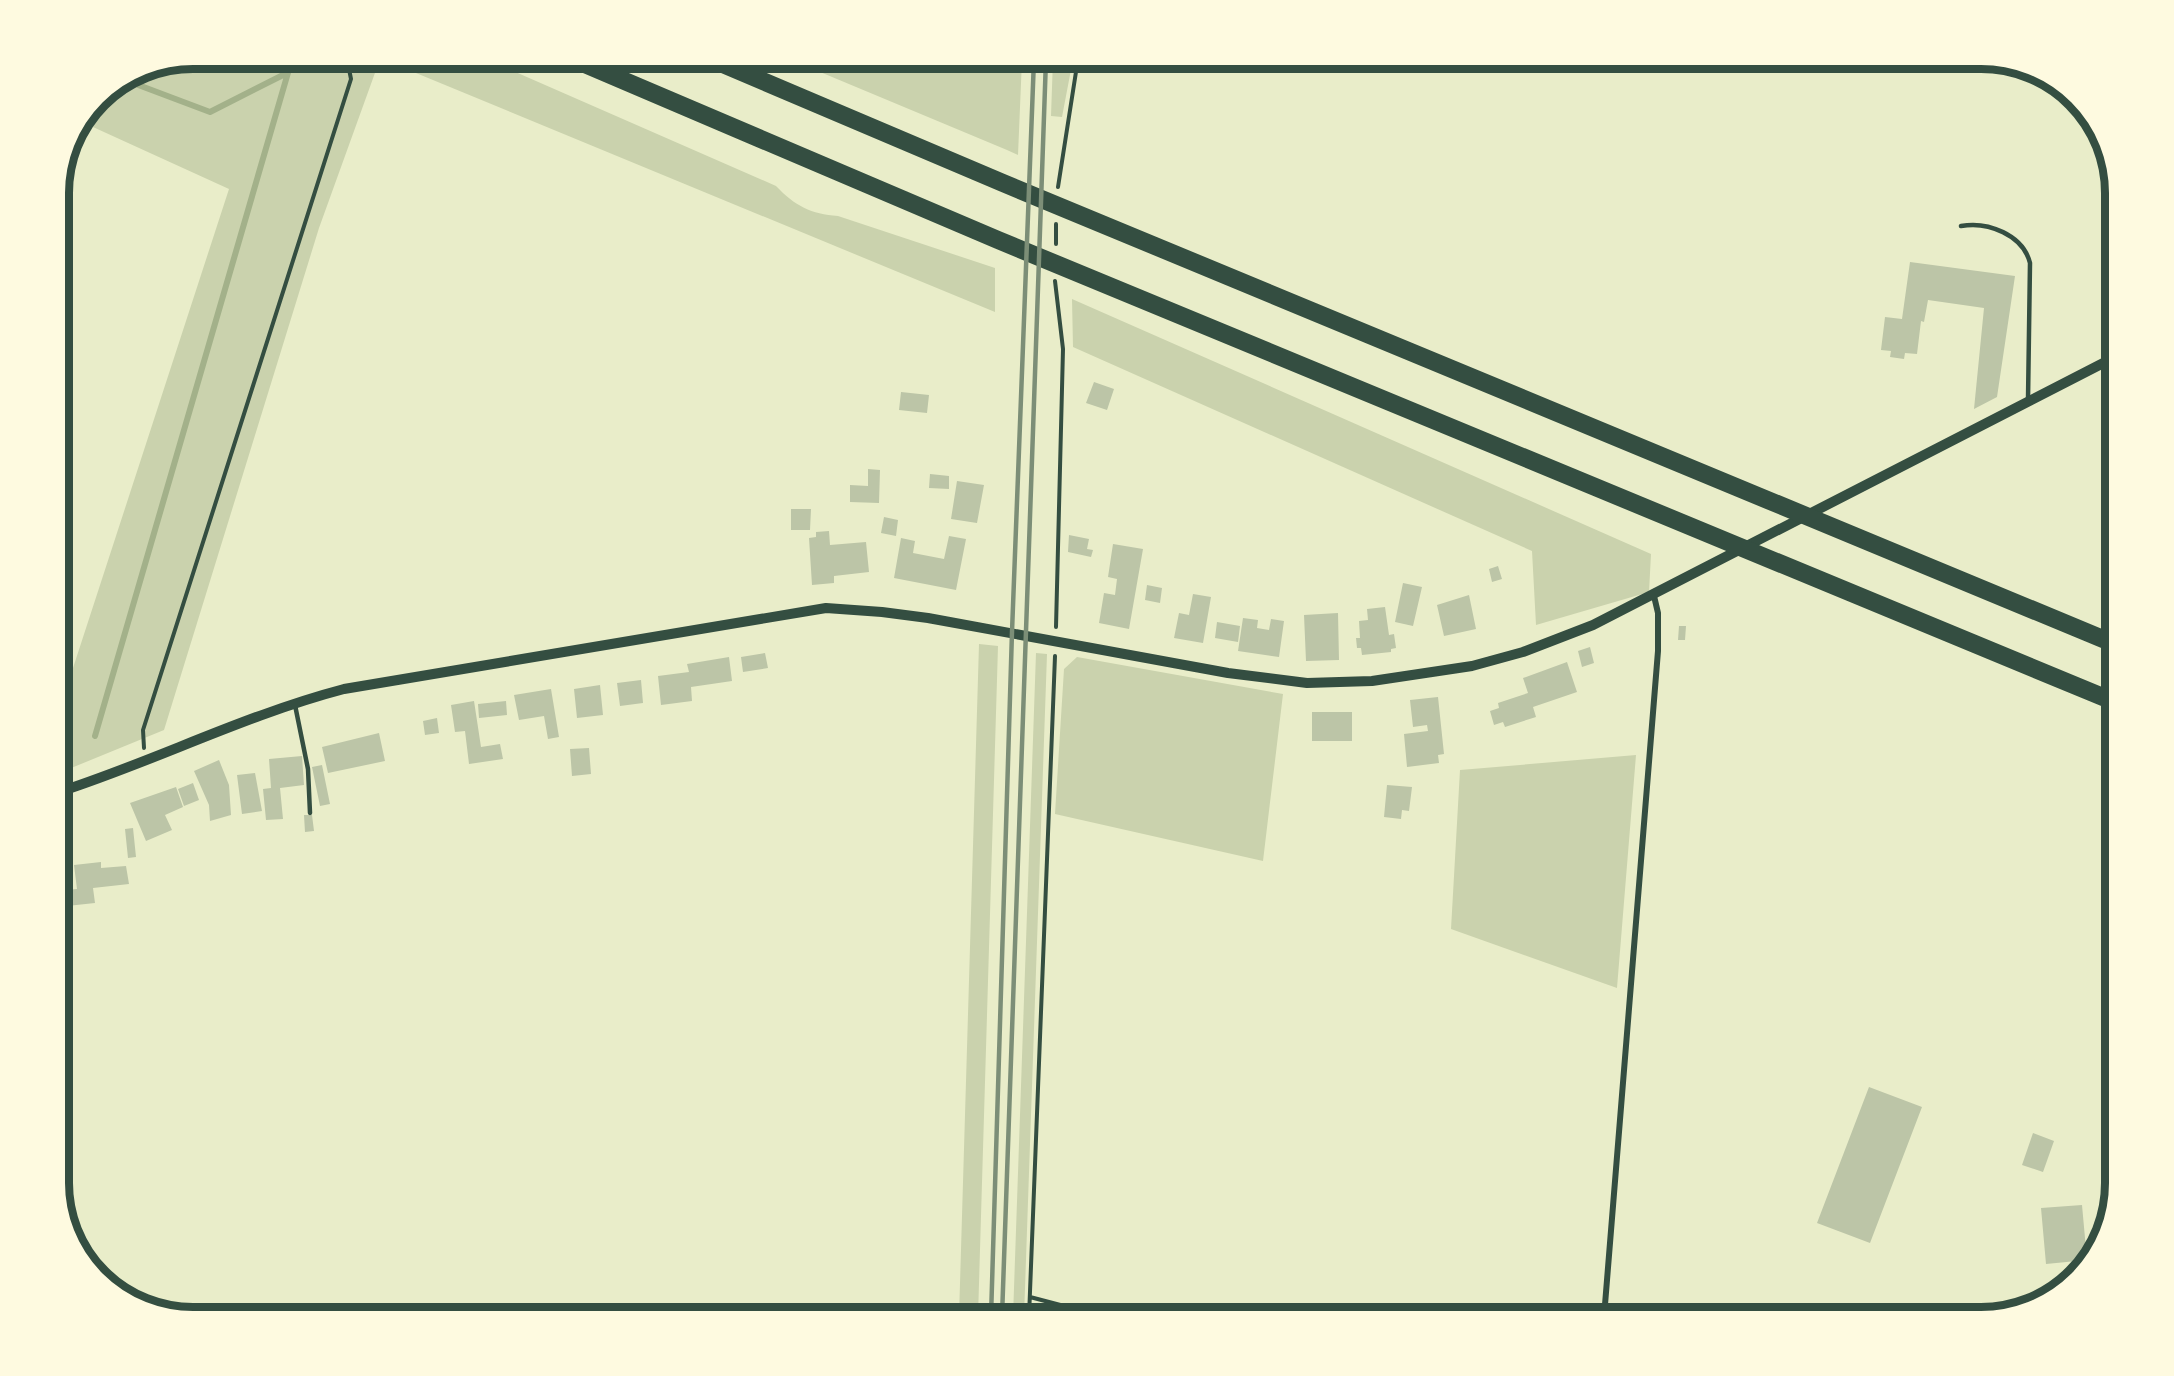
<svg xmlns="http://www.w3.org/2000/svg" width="2174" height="1376" viewBox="0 0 2174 1376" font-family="'Source Sans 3',sans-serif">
	<rect width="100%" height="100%" fill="#e9edc9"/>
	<path fill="#cad2ad" d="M 193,59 L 380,59 L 319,228 L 164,730 L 59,773 L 59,711 L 229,189 L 82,122 L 98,98 L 142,69 Z
		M 382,59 L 486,59 L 776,186 C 795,206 811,214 838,216 L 995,268 L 995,312 Z
		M 789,59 L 1022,59 L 1018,155 L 1007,150 Z
		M 1053,59 L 1073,59 L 1062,117 L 1051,116 Z
		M 1072,299 L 1651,554 L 1649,592 L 1536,625 L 1532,551 L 1073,347 Z
		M 979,644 L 998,646 L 978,1317 L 959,1317 Z
		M 1036,653 L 1047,654 L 1024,1317 L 1013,1317 Z
		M 1077,657 L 1283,694 L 1263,861 L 1055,814 L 1064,669 Z
		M 1636,755 L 1617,988 L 1451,929 L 1460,770 Z"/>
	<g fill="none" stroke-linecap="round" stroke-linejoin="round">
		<path stroke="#a3b18a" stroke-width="6" d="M 125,80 L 210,112 L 287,73
			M 95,736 L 292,59"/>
	</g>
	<path fill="#bcc5a7" d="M 1910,262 L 2015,276 L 1997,397 L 1974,409 L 1984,308 L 1928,300 L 1924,322 L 1921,321 L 1917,354 L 1905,353 L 1904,359 L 1890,357 L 1891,351 L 1881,350 L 1885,317 L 1902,319 Z
		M 1094,382 L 1114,389 L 1107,410 L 1086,403 Z
		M 901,392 L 929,395 L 927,413 L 899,410 Z
		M 868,469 L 880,470 L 879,503 L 850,502 L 850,485 L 868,486 Z
		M 930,474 L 949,476 L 949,489 L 929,488 Z
		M 957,481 L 984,485 L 977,523 L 951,519 Z
		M 791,509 L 811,509 L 810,530 L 791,530 Z
		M 884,517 L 898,520 L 896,536 L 881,533 Z
		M 829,531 L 830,545 L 866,542 L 869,572 L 834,576 L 834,583 L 812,585 L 809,538 L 816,537 L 816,532 Z
		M 1069,535 L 1089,539 L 1087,549 L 1093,550 L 1091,557 L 1068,552 Z
		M 949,536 L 966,539 L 956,590 L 894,578 L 901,538 L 915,541 L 913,553 L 944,559 Z
		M 1113,544 L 1143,549 L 1129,629 L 1099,623 L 1104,593 L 1115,595 L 1117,579 L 1108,577 Z
		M 1498,566 L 1502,579 L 1492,582 L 1489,569 Z
		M 1403,583 L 1422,587 L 1413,626 L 1395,622 Z
		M 1147,585 L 1162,588 L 1160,603 L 1145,600 Z
		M 1193,594 L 1211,597 L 1203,643 L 1174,638 L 1179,613 L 1189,615 Z
		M 1469,595 L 1476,629 L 1444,636 L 1437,605 Z
		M 1385,607 L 1389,635 L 1394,634 L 1396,648 L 1391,649 L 1391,652 L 1362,655 L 1361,648 L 1357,648 L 1356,638 L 1360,638 L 1359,621 L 1368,620 L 1367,609 Z
		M 1338,613 L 1339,660 L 1306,661 L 1304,615 Z
		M 1243,618 L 1258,620 L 1257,628 L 1269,630 L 1271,619 L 1284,621 L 1279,657 L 1238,651 Z
		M 1217,622 L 1240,626 L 1238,642 L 1215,638 Z
		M 1679,626 L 1686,626 L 1685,640 L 1678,640 Z
		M 1590,647 L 1594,663 L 1582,667 L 1578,651 Z
		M 765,653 L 768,668 L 743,672 L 741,657 Z
		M 729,657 L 732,681 L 691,687 L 692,701 L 661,705 L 658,676 L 689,672 L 687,664 Z
		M 1567,662 L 1577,692 L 1533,707 L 1536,717 L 1505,727 L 1503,722 L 1494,725 L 1490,711 L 1499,708 L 1498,703 L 1528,693 L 1523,678 Z
		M 641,680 L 643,703 L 620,706 L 617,683 Z
		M 600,685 L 603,715 L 577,718 L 574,689 Z
		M 551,689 L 559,737 L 548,739 L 544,716 L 519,720 L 514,695 Z
		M 1438,697 L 1444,754 L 1438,755 L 1439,763 L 1407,767 L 1404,734 L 1428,731 L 1427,725 L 1413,727 L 1410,700 Z
		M 474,701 L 481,747 L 500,744 L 503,759 L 469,764 L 465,731 L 455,732 L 451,705 Z
		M 506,701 L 507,715 L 479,718 L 478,704 Z
		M 1312,712 L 1352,712 L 1352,741 L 1312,741 Z
		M 437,718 L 439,733 L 425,735 L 423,721 Z
		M 379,733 L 385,761 L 328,773 L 322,747 Z
		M 589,748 L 591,774 L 572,776 L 570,749 Z
		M 302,756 L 304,785 L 280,788 L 283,819 L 266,820 L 263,789 L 271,788 L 269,759 Z
		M 219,760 L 229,785 L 231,815 L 210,821 L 209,805 L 194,771 Z
		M 322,765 L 330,804 L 320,806 L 312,767 Z
		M 255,773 L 262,811 L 242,814 L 237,775 Z
		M 193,783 L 199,800 L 184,806 L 178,789 Z
		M 1387,785 L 1412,787 L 1409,811 L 1402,810 L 1401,819 L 1384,817 Z
		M 176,787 L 183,807 L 165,815 L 172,830 L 146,841 L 130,803 Z
		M 304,815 L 312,815 L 314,831 L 305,832 Z
		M 133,828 L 136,857 L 128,858 L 125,829 Z
		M 101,862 L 101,868 L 126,866 L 129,884 L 93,888 L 95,903 L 67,906 L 66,890 L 77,889 L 74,865 Z
		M 1869,1087 L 1922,1107 L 1870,1243 L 1817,1223 Z
		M 2033,1133 L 2054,1141 L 2043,1172 L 2022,1165 Z
		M 2082,1205 L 2087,1260 L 2046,1264 L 2041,1208 Z"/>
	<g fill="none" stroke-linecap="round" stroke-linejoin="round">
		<path stroke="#344e41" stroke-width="4" d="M 1058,187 L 1078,59
			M 1056,244 L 1056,224
			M 1055,281 L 1063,349 L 1056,627
			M 144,748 L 143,730 L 351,79 L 347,59
			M 1030,1297 L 1106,1317
			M 1029,1317 L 1055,656"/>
		<path stroke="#344e41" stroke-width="4.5" d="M 1961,226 C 1988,221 2023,235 2030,263 L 2028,400
			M 295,705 L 308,769 L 310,813"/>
		<path stroke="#344e41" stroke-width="6" d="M 1604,1317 L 1658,651 L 1658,613 L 1654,596"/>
		<path stroke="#344e41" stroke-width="10" d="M 59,792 C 155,761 245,715 344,689 L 826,608 L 882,612 L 928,618 L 1228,673 L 1307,683 L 1372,681 L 1472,666 L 1523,652 L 1593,625 L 2115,357"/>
		<path stroke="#344e41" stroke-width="18" d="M 573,59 L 998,240 L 2115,702
			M 711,59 L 1003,183 L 2115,644"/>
		<path stroke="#7c8e77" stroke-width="4.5" d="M 991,1317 L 1012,632 L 1034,59
			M 1002,1317 L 1046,59"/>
	</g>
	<path d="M0 0H2174V1376H0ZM193 69H1981A124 124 0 0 1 2105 193V1183A124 124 0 0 1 1981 1307H193A124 124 0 0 1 69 1183V193A124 124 0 0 1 193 69Z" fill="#fefae0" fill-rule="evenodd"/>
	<path fill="none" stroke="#344e41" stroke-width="8" d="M193 69H1981A124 124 0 0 1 2105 193V1183A124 124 0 0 1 1981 1307H193A124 124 0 0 1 69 1183V193A124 124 0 0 1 193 69Z"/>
</svg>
